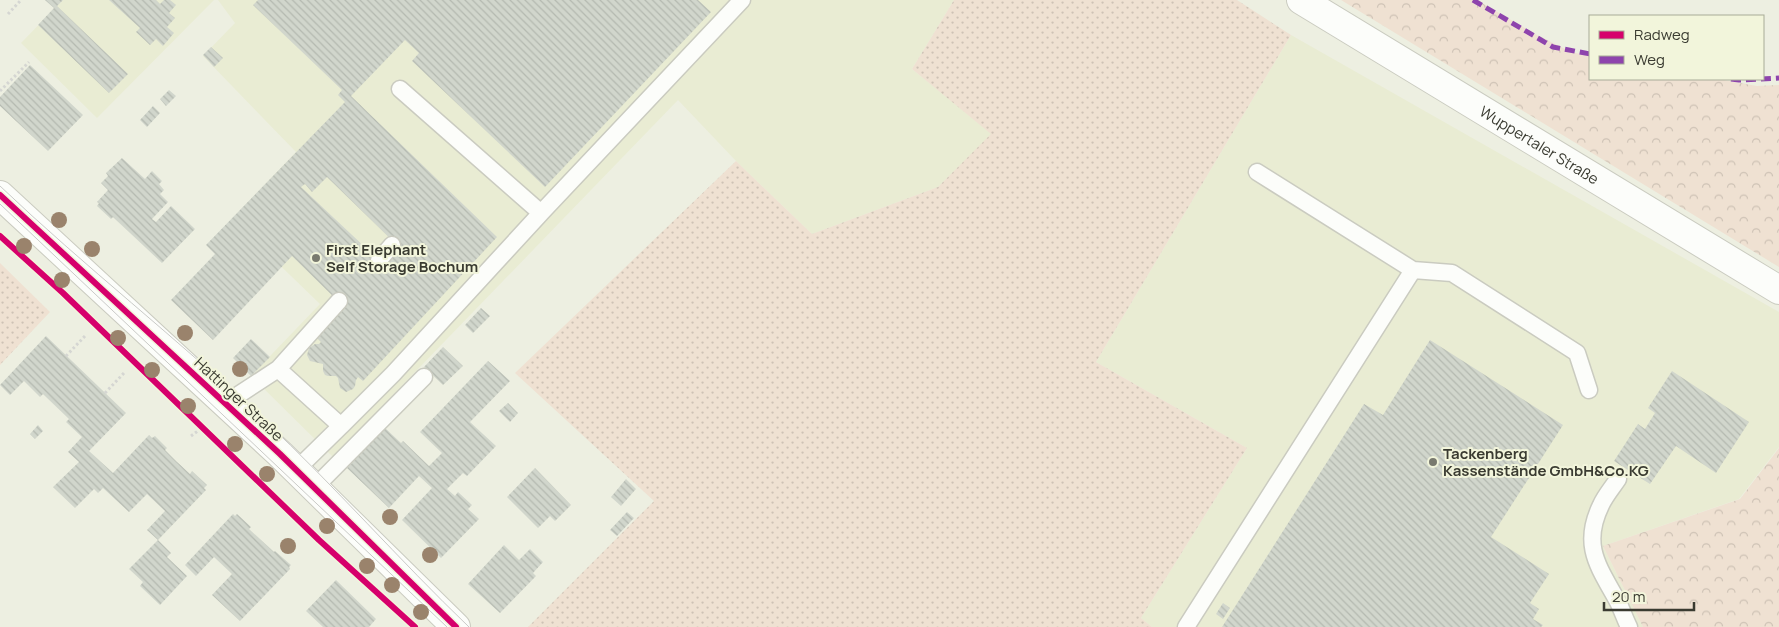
<svg xmlns="http://www.w3.org/2000/svg" width="1779" height="627" viewBox="0 0 1779 627" font-family="Manrope,sans-serif">
	<defs>
		<pattern id="grass-dots" width="8" height="8" patternUnits="userSpaceOnUse" patternTransform="scale(1.25)"><rect width="8" height="8" fill="#efe1d2"/><path d="M2 2h.1M6 6h.1" fill="none" stroke="#cec2b5" stroke-width="1.8" stroke-linecap="round"/></pattern>
		<pattern id="forest-crowns" width="20" height="18" patternUnits="userSpaceOnUse" patternTransform="scale(1.25)"><rect width="20" height="18" fill="#efe1d2"/><path d="M2 6a3 3 0 1 1 6 0M12 15a3 3 0 1 1 6 0" fill="none" stroke="#cec2b5"/></pattern>
		<pattern id="building-back-hatch" width="6" height="6" patternUnits="userSpaceOnUse" patternTransform="scale(1.25)"><rect width="6" height="6" fill="#d1d6cc"/><path d="M-1 5l2 2M0 0l6 6M5-1l2 2" fill="none" stroke="#b4b9b0"/></pattern>
	</defs>
	<rect width="100%" height="100%" fill="#edefe1"/>
	<path fill="#e9ecd3" d="M 63,0 L 214,0 L 97,118 L 21,43 Z
		M 218,0 L 954,0 L 912,69 L 992,134 L 938,187 L 812,234 L 736,161 L 678,100 L 333,457 L 251,376 L 320,304 L 232,219 L 296,152 L 203,56 L 235,23 Z
		M 1291,35 L 1779,312 L 1779,447 L 1739,499 L 1603,546 L 1643,627 L 1152,627 L 1141,618 L 1247,448 L 1096,362 Z"/>
	<path fill="url(#grass-dots)" d="M 954,0 L 1237,0 L 1291,35 L 1096,362 L 1247,448 L 1141,618 L 1152,627 L 528,627 L 654,501 L 515,373 L 736,161 L 812,234 L 938,187 L 991,134 L 912,69 Z
		M 0,263 L 50,312 L 0,365 Z"/>
	<path fill="url(#forest-crowns)" d="M 1341,0 L 1477,0 L 1535,34 L 1571,52 L 1590,56 L 1590,79 L 1718,79 L 1757,86 L 1779,85 L 1779,267 Z
		M 1779,448 L 1779,627 L 1643,627 L 1603,546 L 1740,499 Z"/>
	<path fill="url(#building-back-hatch)" fill-rule="evenodd" d="M 45,0 L 63,0 L 57,6 L 128,74 L 109,93 L 38,25 L 54,8 Z
		M 109,0 L 156,0 L 160,4 L 164,0 L 170,0 L 176,5 L 169,13 L 175,18 L 167,27 L 174,33 L 163,46 L 156,39 L 150,45 L 136,32 L 140,28 Z
		M 258,0 L 698,0 L 711,12 L 545,187 L 412,61 L 419,53 L 405,40 L 351,96 L 497,237 L 363,381 L 358,377 L 356,380 L 355,386 L 353,389 L 346,392 L 340,388 L 338,378 L 336,376 L 328,376 L 325,375 L 323,371 L 323,364 L 310,361 L 307,355 L 309,348 L 315,344 L 319,344 L 321,342 L 317,338 L 345,308 L 292,256 L 213,340 L 171,300 L 215,254 L 206,245 L 345,102 L 338,95 L 342,90 L 253,5 ZM 327,177 L 401,249 L 385,266 L 301,187 L 305,184 L 312,192 Z
		M 211,47 L 223,58 L 214,67 L 203,55 Z
		M 30,65 L 83,115 L 48,151 L 0,106 L 0,97 Z
		M 169,90 L 176,96 L 166,106 L 160,99 Z
		M 153,106 L 160,113 L 147,127 L 140,120 Z
		M 122,158 L 145,179 L 152,171 L 162,181 L 159,184 L 164,190 L 160,194 L 168,202 L 152,219 L 156,222 L 171,206 L 195,229 L 162,263 L 113,217 L 111,219 L 97,206 L 99,203 L 97,202 L 108,190 L 101,183 L 108,176 L 106,173 Z
		M 481,308 L 490,316 L 473,333 L 465,325 Z
		M 46,336 L 126,413 L 89,451 L 113,473 L 149,435 L 152,438 L 155,436 L 167,448 L 165,450 L 177,462 L 190,474 L 192,471 L 207,485 L 204,488 L 206,490 L 158,540 L 147,530 L 165,511 L 147,494 L 129,512 L 103,488 L 98,493 L 94,489 L 75,508 L 53,487 L 79,462 L 68,452 L 82,437 L 66,422 L 69,419 L 43,394 L 40,397 L 24,381 L 10,395 L 0,385 Z
		M 251,339 L 270,357 L 251,376 L 233,358 Z
		M 1430,340 L 1563,425 L 1491,537 L 1549,574 L 1530,603 L 1539,609 L 1533,619 L 1543,625 L 1541,627 L 1222,627 L 1364,404 L 1383,415 Z
		M 443,347 L 463,366 L 443,385 L 424,367 Z
		M 488,361 L 510,381 L 470,422 L 496,446 L 467,476 L 463,473 L 447,489 L 455,496 L 458,492 L 472,505 L 468,509 L 479,519 L 441,558 L 402,520 L 432,488 L 419,476 L 389,508 L 347,468 L 385,428 L 401,443 L 403,441 L 429,466 L 442,453 L 420,432 Z
		M 1672,371 L 1749,422 L 1716,473 L 1676,446 L 1650,484 L 1614,461 L 1638,424 L 1645,429 L 1655,413 L 1648,408 Z
		M 508,403 L 518,413 L 510,422 L 499,411 Z
		M 38,425 L 43,431 L 35,439 L 30,434 Z
		M 535,468 L 571,505 L 555,521 L 550,516 L 538,528 L 507,497 Z
		M 626,479 L 636,489 L 621,506 L 611,497 Z
		M 627,512 L 634,518 L 617,536 L 610,530 Z
		M 233,514 L 235,516 L 237,514 L 251,527 L 249,529 L 274,552 L 275,551 L 291,565 L 289,567 L 290,569 L 240,621 L 212,595 L 232,574 L 214,557 L 196,576 L 185,565 Z
		M 158,540 L 171,553 L 167,557 L 187,576 L 160,605 L 140,586 L 143,582 L 129,569 Z
		M 504,545 L 519,560 L 530,549 L 543,562 L 533,573 L 536,576 L 500,613 L 468,584 Z
		M 336,580 L 376,619 L 369,627 L 323,627 L 306,611 Z
		M 1223,603 L 1230,608 L 1223,619 L 1216,614 Z"/>
	<g fill="none" stroke-linecap="round" stroke-linejoin="round">
		<g stroke="#cacbc0" stroke-width="19">
			<path id="service" d="M 1257,172 L 1413,270
				M 541,213 L 742,0
				M 379,260 L 392,245
				M 278,369 L 339,301
				M 226,403 L 278,369 L 341,426 L 296,470
				M 341,426 L 393,374 L 541,213 L 400,89
				M 1618,479 C 1612,488 1605,496 1601,505 C 1581,546 1599,567 1618,602 C 1622,610 1625,619 1629,627
				M 315,487 L 424,377
				M 1186,627 L 1413,270 L 1452,273 L 1577,353 L 1589,390"/>
		</g>
		<g stroke="#cacbc0" stroke-width="30">
			<path id="tertiary" d="M 0,195 L 280,454 L 456,627"/>
		</g>
		<g stroke="#cacbc0" stroke-width="30">
			<g id="primary">
				<path id="s1" d="M 1301,0 L 1779,290"/>
			</g>
		</g>
		<path stroke="#d5d6d2" stroke-width="3" stroke-dasharray="2.5 2.5" stroke-linecap="butt" d="M 8,14 L 21,0
			M 0,91 L 29,62
			M 66,356 L 85,336
			M 105,393 L 124,373
			M 191,436 L 202,428 L 206,427
			M 236,456 L 244,464"/>
		<use href="#service" stroke="#fcfdfa" stroke-width="16"/>
		<use href="#tertiary" stroke="#fcfdfa" stroke-width="28"/>
		<use href="#primary" stroke="#fcfdfa" stroke-width="28"/>
		<path stroke="#c9cac7" stroke-width="1" d="M 0,186 C 85,267 178,339 264,420 C 335,486 399,560 469,627
			M 0,204 L 447,627"/>
		<path stroke="#8e44ad" stroke-width="5" stroke-dasharray="10 5" stroke-linecap="butt" d="M 1473,0 L 1553,47 L 1590,54
			M 1731,79 L 1739,80 L 1779,78"/>
		<g stroke="#f2f5db" stroke-width="9">
			<path id="cycleway" d="M 0,195 L 280,454 L 456,627
				M 0,236 L 63,293 L 319,540 L 415,627"/>
		</g>
		<use href="#cycleway" stroke="#d6006c" stroke-width="6"/>
	</g>
	<g fill="#9a836c">
		<circle cx="59" cy="220" r="8"/>
		<circle cx="24" cy="246" r="8"/>
		<circle cx="92" cy="249" r="8"/>
		<circle cx="62" cy="280" r="8"/>
		<circle cx="185" cy="333" r="8"/>
		<circle cx="118" cy="338" r="8"/>
		<circle cx="240" cy="369" r="8"/>
		<circle cx="152" cy="370" r="8"/>
		<circle cx="188" cy="406" r="8"/>
		<circle cx="235" cy="444" r="8"/>
		<circle cx="267" cy="474" r="8"/>
		<circle cx="390" cy="517" r="8"/>
		<circle cx="327" cy="526" r="8"/>
		<circle cx="288" cy="546" r="8"/>
		<circle cx="430" cy="555" r="8"/>
		<circle cx="367" cy="566" r="8"/>
		<circle cx="392" cy="585" r="8"/>
		<circle cx="421" cy="612" r="8"/>
	</g>
	<g fill="#797a6f" stroke="#f2f5db" stroke-width="2">
		<circle cx="316" cy="258" r="5"/>
		<circle cx="1433" cy="462" r="5"/>
	</g>
	<g text-anchor="middle" dominant-baseline="central" stroke-width="4" stroke-linejoin="round" paint-order="stroke">
		<g font-size="15" fill="#3a3b31" stroke="#f2f5db">
			<text stroke="none"><textPath href="#s1" startOffset="279">Wuppertaler Straße</textPath></text>
			<text transform="translate(239 399) rotate(43)">Hattinger Straße</text>
		</g>
		<g font-size="15" font-weight="bold" fill="#3a3b31" stroke="#f2f5db" text-anchor="start">
			<text x="326" y="249">First Elephant<tspan x="326" dy="17">Self Storage Bochum</tspan></text>
			<text x="1443" y="453">Tackenberg<tspan x="1443" dy="17">Kassenstände GmbH&amp;Co.KG</tspan></text>
		</g>
	</g>
	<rect x="1589" y="15" width="175" height="65" fill="#f2f5db" stroke="#a8ab97"/>
	<rect x="1599" y="31" width="25" height="8" fill="#d6006c" stroke="#a8ab97"/>
	<text x="1634" y="40" font-size="15" fill="#3a3b31">Radweg</text>
	<rect x="1599" y="56" width="25" height="8" fill="#8e44ad" stroke="#a8ab97"/>
	<text x="1634" y="65" font-size="15" fill="#3a3b31">Weg</text>
	<path d="M1604 602v8h90v-8" fill="none" stroke="#3a3b31" stroke-width="2.5"/>
	<text x="1612" y="602" font-size="15" fill="#3a3b31" stroke="#f2f5db" stroke-width="4" paint-order="stroke">20 m</text>
</svg>
